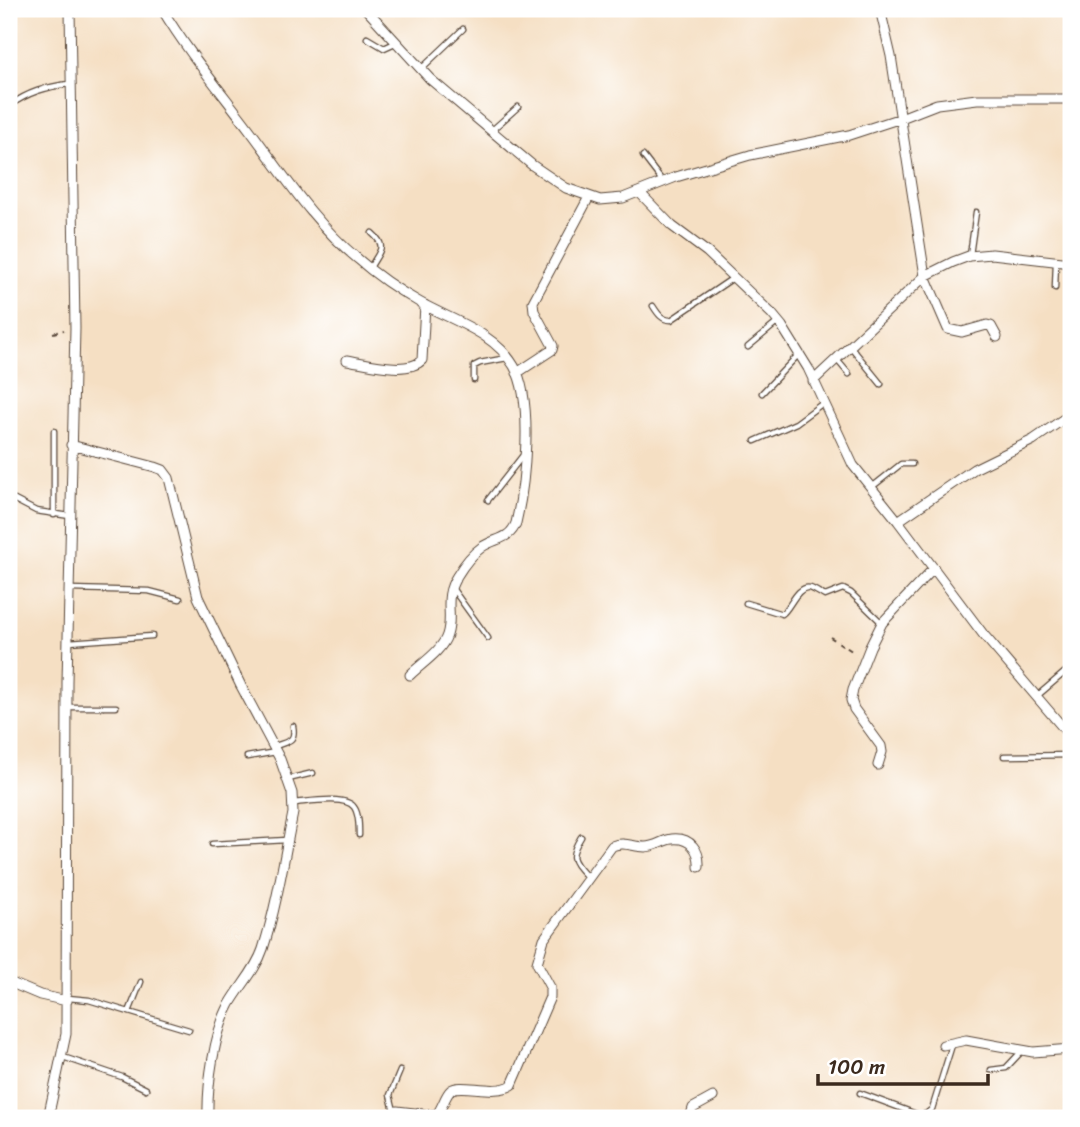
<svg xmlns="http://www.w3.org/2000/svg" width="1080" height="1127" viewBox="0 0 1080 1127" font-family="Sriracha,sans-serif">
	<rect width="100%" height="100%" fill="#fff"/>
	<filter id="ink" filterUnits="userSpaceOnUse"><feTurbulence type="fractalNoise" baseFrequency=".0143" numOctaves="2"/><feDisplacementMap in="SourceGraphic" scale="14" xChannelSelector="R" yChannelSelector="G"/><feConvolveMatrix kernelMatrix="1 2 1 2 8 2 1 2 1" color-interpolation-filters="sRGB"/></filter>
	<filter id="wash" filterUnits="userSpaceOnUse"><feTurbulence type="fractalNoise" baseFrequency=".00686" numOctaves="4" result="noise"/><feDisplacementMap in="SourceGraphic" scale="28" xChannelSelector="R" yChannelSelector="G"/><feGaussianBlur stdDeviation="1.57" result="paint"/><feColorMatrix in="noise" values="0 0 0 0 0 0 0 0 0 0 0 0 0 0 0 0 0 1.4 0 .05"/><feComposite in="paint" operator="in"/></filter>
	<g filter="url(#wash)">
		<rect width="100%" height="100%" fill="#f5dfc3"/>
	</g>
	<g filter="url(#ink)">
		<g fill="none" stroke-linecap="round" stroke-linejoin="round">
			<g stroke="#574537" stroke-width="7">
				<path id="lane" d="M 367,38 L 384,48 L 395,43
					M 421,69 L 463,29
					M 9,106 C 28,92 46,87 69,84
					M 491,131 L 518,107
					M 643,156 L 663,182
					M 970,255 L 976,212
					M 370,268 C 379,251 388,247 372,233
					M 1055,288 L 1056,262
					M 653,306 C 658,314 662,320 671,320 L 733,278
					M 748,347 L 778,322
					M 851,347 L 881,384
					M 837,360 L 849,374
					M 474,380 L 474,366 L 480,363 L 507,358
					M 762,393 L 799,354
					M 755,441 L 796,423 L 823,403
					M 872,487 L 901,464 L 912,464
					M 9,497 L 36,511 L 70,516
					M 488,500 L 524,454
					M 54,515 L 54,431
					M 452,588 L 488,638
					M 70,589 L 149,591 L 180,599
					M 746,603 L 782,614 C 790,609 797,585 810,588 C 814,589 821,594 825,596 L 843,589 L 851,593 L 882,623
					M 69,642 L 152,636
					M 1037,696 L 1071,667
					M 68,707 L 116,707
					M 275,746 C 288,741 296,742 293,726
					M 1004,756 L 1071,755
					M 247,757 L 276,752
					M 288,779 L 313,773
					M 294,803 C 308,802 345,795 354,807 C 359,814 359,826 359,835
					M 581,837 C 568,858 572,860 587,877
					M 212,844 L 287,840
					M 68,998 L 89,1000 L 189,1030
					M 129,1012 L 141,982
					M 63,1057 L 122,1077 L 146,1089
					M 991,1070 L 1006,1068 L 1021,1052
					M 860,1093 L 919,1115 L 926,1114 L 932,1109 L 953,1042
					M 394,1111 L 390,1095 L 400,1071"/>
			</g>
			<g stroke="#574537" stroke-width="11">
				<path id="street" d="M 162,9 C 187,51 219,89 249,129 C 283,174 314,223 358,259 C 376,275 398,290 419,302 C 452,321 493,331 514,366 C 534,401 525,484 516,523 C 510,540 495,538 482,547 C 472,554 463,566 457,576 C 442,599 454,614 447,635 C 442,651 421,664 410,675
					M 366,9 L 430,79 L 532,165 L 566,188 L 600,200 L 623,198 L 676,177 L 750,155 L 849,135 L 901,118 L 937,104 L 977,99 L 1071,99
					M 880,9 L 891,56 L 925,276 L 948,329 L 962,332 L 987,325 L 991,326 L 997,337
					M 639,192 L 672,226 L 707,252 L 772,314 L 782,326 L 808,368 L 853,465 L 898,521 L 983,634 L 1071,737
					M 347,360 C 366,363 408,375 422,360 L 425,305
					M 517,373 L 552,350 L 553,346 L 534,311 L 533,302 L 589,197
					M 813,381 L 925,276 L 953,262 L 969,256 L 992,254 L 1071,263
					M 71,445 L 155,467 L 163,470 L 169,478 L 198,597 L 241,686 L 280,759 L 292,793 L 293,813 C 284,858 277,905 263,949 C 256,970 241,985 230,1004 C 214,1032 207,1086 208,1118
					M 898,521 L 974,469 L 1033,440 L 1071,414
					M 878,765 L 882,752 L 881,746 L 854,709 L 851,700 L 853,690 L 870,647 L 882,623 L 934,568
					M 9,982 L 40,995 L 67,1001
					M 943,1045 L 966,1040 L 1033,1052 L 1071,1049
					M 48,1118 L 66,1034 L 67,682 L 75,328 L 70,9
					M 389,1118 L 392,1113 L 397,1111 L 431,1115 L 437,1114 C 443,1107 445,1095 451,1090 C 461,1082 495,1096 512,1085 L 550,997 L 550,987 L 537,963 L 544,939 L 612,846 C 624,841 633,847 645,847 C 655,847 663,840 672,839 C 691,837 700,851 699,867
					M 690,1118 L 693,1108 L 713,1097"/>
			</g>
			<path stroke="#574537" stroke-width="2" stroke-dasharray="5 5" stroke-linecap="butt" d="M 53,333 L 64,330
				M 830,637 L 855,653"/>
			<use href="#lane" stroke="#fff" stroke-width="4.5"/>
			<use href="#street" stroke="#fff" stroke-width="9"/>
		</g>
	</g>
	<rect width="1080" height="1127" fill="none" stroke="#fff" stroke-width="35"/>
	<path d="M818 1074v10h170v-10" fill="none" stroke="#3b2a1e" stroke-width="3.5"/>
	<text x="828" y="1074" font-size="21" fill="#3b2a1e" stroke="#ffffff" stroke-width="5" paint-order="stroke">100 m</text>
</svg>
